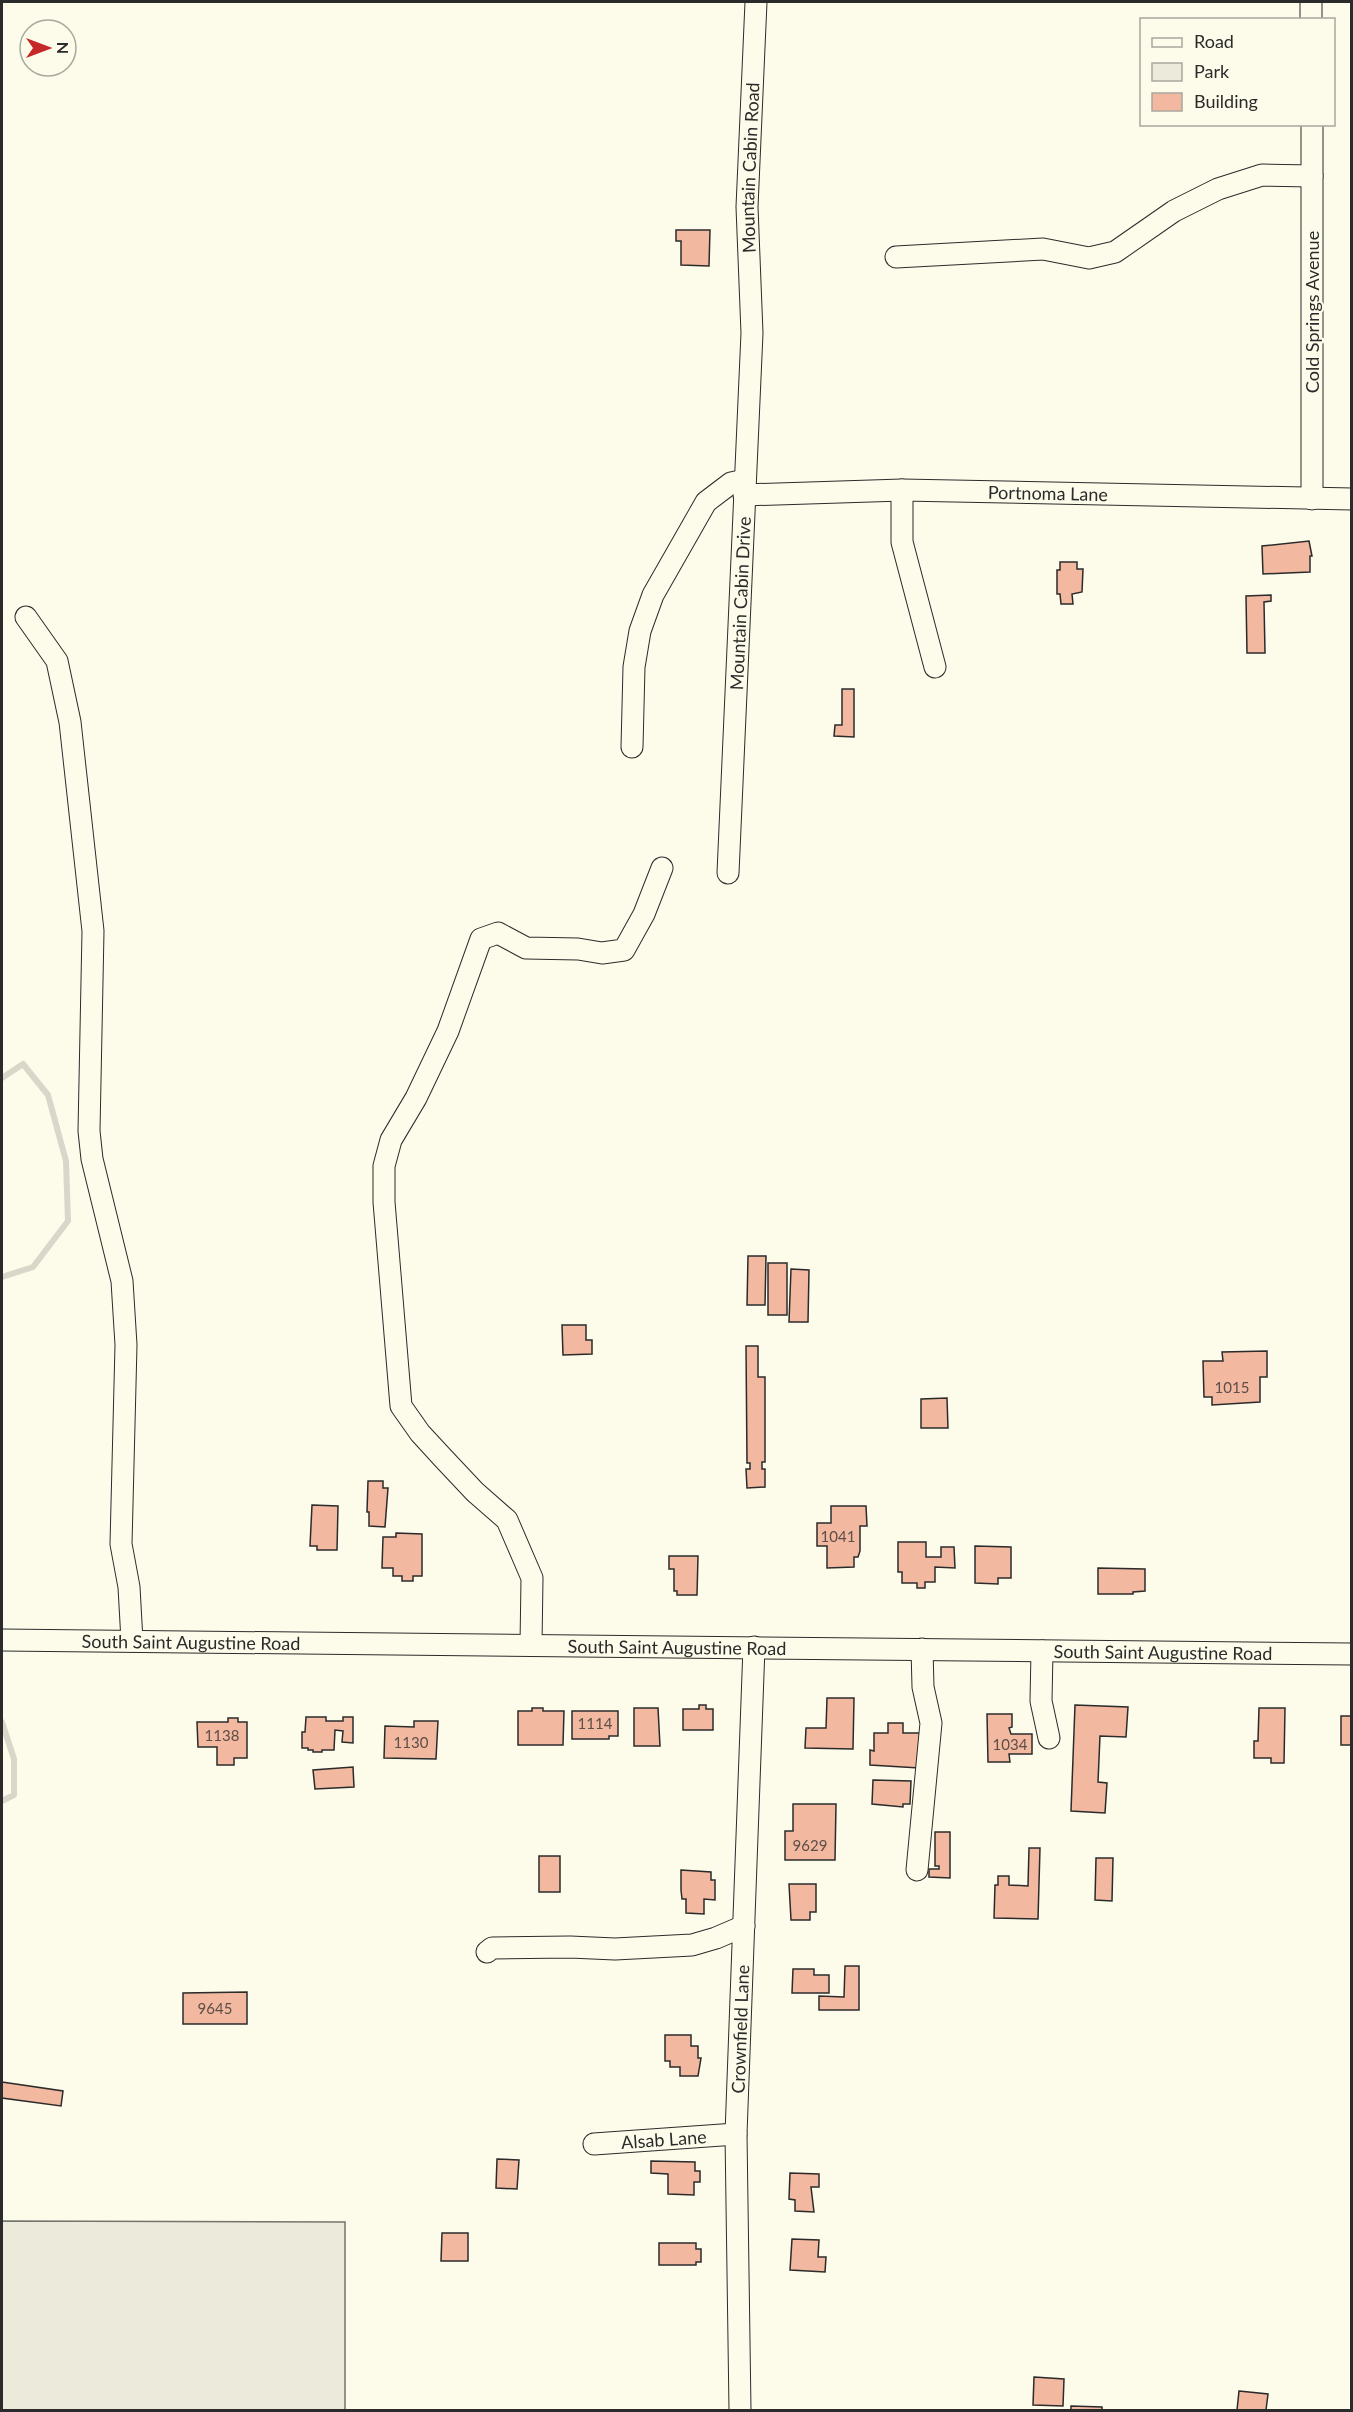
<svg xmlns="http://www.w3.org/2000/svg" width="1353" height="2412" viewBox="0 0 1353 2412" font-family="Lato,sans-serif">
	<rect width="100%" height="100%" fill="#fdfbea"/>
	<path fill="#ecebdb" stroke="#74746e" stroke-width="1.5" d="M 2,2221 L 345,2222 L 345,2410 L 2,2410 Z"/>
	<g fill="none" stroke-linecap="round" stroke-linejoin="round">
		<path stroke="#d8d7c9" stroke-width="6" d="M 2,1078 L 23,1064 L 48,1095 L 66,1161 L 68,1221 L 33,1267 L 2,1277
			M 2,1722 L 14,1759 L 14,1795 L 2,1801"/>
	</g>
	<path fill="#f2b8a0" stroke="#2b2b2b" stroke-width="1.5" d="M 676,230 L 710,230 L 709,266 L 681,265 L 681,241 L 676,241 Z
		M 1309,541 L 1312,556 L 1310,556 L 1310,572 L 1263,574 L 1262,546 Z
		M 1060,562 L 1077,562 L 1077,569 L 1083,569 L 1082,592 L 1072,594 L 1073,604 L 1061,604 L 1060,594 L 1057,594 L 1057,570 L 1060,570 Z
		M 1271,595 L 1271,601 L 1264,602 L 1265,653 L 1247,653 L 1246,596 Z
		M 842,689 L 854,689 L 854,737 L 834,736 L 835,725 L 842,725 Z
		M 748,1256 L 766,1256 L 765,1305 L 747,1305 Z
		M 768,1263 L 787,1263 L 787,1315 L 768,1315 Z
		M 791,1269 L 809,1270 L 808,1322 L 789,1322 Z
		M 562,1325 L 586,1325 L 586,1340 L 592,1340 L 592,1354 L 563,1355 Z
		M 746,1346 L 758,1346 L 758,1377 L 765,1377 L 765,1462 L 762,1462 L 762,1469 L 765,1469 L 765,1487 L 747,1488 L 746,1469 L 750,1469 L 750,1463 L 747,1463 Z
		M 1267,1351 L 1267,1377 L 1260,1377 L 1260,1402 L 1212,1405 L 1212,1397 L 1204,1397 L 1203,1361 L 1223,1361 L 1222,1352 Z
		M 947,1398 L 948,1428 L 921,1428 L 921,1399 Z
		M 368,1481 L 383,1481 L 383,1488 L 388,1488 L 385,1527 L 369,1526 L 369,1512 L 367,1512 Z
		M 312,1505 L 338,1506 L 337,1550 L 317,1550 L 317,1546 L 310,1546 Z
		M 831,1506 L 866,1506 L 867,1526 L 860,1526 L 860,1551 L 858,1557 L 854,1557 L 854,1567 L 827,1568 L 827,1546 L 817,1546 L 817,1523 L 831,1523 Z
		M 396,1533 L 422,1534 L 422,1576 L 413,1576 L 413,1581 L 402,1581 L 402,1576 L 393,1576 L 393,1568 L 382,1568 L 383,1537 L 396,1537 Z
		M 898,1542 L 926,1542 L 926,1557 L 941,1557 L 941,1547 L 954,1547 L 955,1568 L 935,1567 L 935,1582 L 925,1582 L 925,1588 L 917,1588 L 917,1583 L 902,1583 L 902,1572 L 898,1572 Z
		M 975,1546 L 1011,1547 L 1011,1578 L 998,1578 L 998,1584 L 975,1583 Z
		M 669,1556 L 698,1556 L 697,1595 L 677,1595 L 677,1591 L 674,1591 L 674,1569 L 669,1569 Z
		M 1098,1568 L 1145,1569 L 1145,1591 L 1133,1592 L 1133,1594 L 1098,1594 Z
		M 827,1698 L 854,1698 L 853,1749 L 805,1748 L 806,1728 L 826,1728 Z
		M 699,1705 L 706,1705 L 706,1709 L 713,1709 L 713,1730 L 683,1730 L 683,1709 L 699,1709 Z
		M 1075,1705 L 1128,1707 L 1126,1737 L 1100,1736 L 1098,1782 L 1107,1783 L 1105,1813 L 1071,1811 Z
		M 532,1708 L 543,1708 L 543,1711 L 564,1711 L 563,1745 L 518,1745 L 518,1711 L 532,1711 Z
		M 634,1708 L 658,1708 L 660,1746 L 634,1746 Z
		M 1259,1708 L 1285,1708 L 1284,1763 L 1271,1763 L 1271,1758 L 1254,1758 L 1254,1741 L 1258,1741 Z
		M 572,1711 L 618,1711 L 618,1736 L 609,1736 L 609,1739 L 572,1739 Z
		M 987,1714 L 1012,1714 L 1012,1727 L 1009,1728 L 1011,1734 L 1032,1734 L 1032,1754 L 1009,1754 L 1010,1762 L 988,1762 Z
		M 1341,1716 L 1352,1716 L 1352,1745 L 1341,1745 Z
		M 306,1717 L 326,1717 L 326,1721 L 343,1721 L 343,1717 L 353,1717 L 353,1743 L 342,1742 L 343,1731 L 335,1730 L 334,1750 L 322,1750 L 322,1752 L 313,1752 L 313,1750 L 308,1750 L 308,1748 L 302,1748 L 302,1732 L 305,1732 Z
		M 228,1718 L 238,1718 L 238,1722 L 247,1722 L 247,1758 L 234,1758 L 234,1765 L 217,1765 L 217,1747 L 198,1747 L 197,1722 L 228,1722 Z
		M 414,1721 L 438,1721 L 436,1759 L 384,1758 L 385,1726 L 414,1727 Z
		M 888,1723 L 903,1723 L 903,1733 L 922,1733 L 919,1768 L 870,1765 L 870,1750 L 874,1751 L 874,1733 L 888,1733 Z
		M 353,1767 L 354,1787 L 315,1789 L 313,1770 Z
		M 873,1780 L 911,1781 L 910,1804 L 903,1804 L 903,1807 L 872,1804 Z
		M 793,1804 L 836,1804 L 835,1860 L 785,1860 L 785,1831 L 793,1831 Z
		M 935,1832 L 950,1832 L 950,1878 L 929,1877 L 929,1869 L 939,1869 L 939,1866 L 935,1866 Z
		M 1029,1848 L 1040,1848 L 1038,1919 L 994,1918 L 995,1885 L 998,1885 L 998,1876 L 1009,1876 L 1009,1885 L 1028,1886 Z
		M 539,1856 L 560,1856 L 560,1892 L 539,1892 Z
		M 1096,1858 L 1113,1858 L 1112,1901 L 1095,1900 Z
		M 681,1870 L 711,1872 L 711,1880 L 715,1880 L 715,1900 L 704,1899 L 704,1914 L 686,1913 L 686,1899 L 682,1899 L 681,1890 Z
		M 789,1884 L 816,1884 L 816,1912 L 810,1912 L 810,1920 L 791,1920 Z
		M 845,1966 L 859,1966 L 859,2010 L 819,2010 L 819,1996 L 844,1997 Z
		M 793,1969 L 814,1969 L 814,1975 L 829,1975 L 829,1993 L 792,1993 Z
		M 247,1992 L 247,2024 L 183,2024 L 183,1993 Z
		M 665,2035 L 691,2035 L 691,2046 L 698,2046 L 698,2058 L 701,2058 L 698,2076 L 680,2076 L 680,2067 L 670,2067 L 670,2061 L 665,2061 Z
		M 2,2082 L 63,2091 L 61,2106 L 2,2098 Z
		M 497,2159 L 519,2160 L 517,2189 L 496,2188 Z
		M 651,2161 L 695,2162 L 695,2171 L 700,2171 L 700,2182 L 694,2182 L 694,2195 L 668,2194 L 668,2174 L 651,2173 Z
		M 790,2173 L 819,2174 L 819,2187 L 811,2187 L 814,2212 L 795,2211 L 795,2200 L 789,2199 Z
		M 442,2233 L 468,2233 L 468,2261 L 441,2261 Z
		M 792,2239 L 819,2240 L 818,2257 L 826,2257 L 825,2272 L 790,2270 Z
		M 659,2243 L 696,2243 L 696,2249 L 701,2249 L 701,2262 L 696,2262 L 696,2265 L 659,2265 Z
		M 1034,2377 L 1064,2379 L 1063,2406 L 1033,2405 Z
		M 1239,2391 L 1268,2394 L 1266,2410 L 1237,2410 Z
		M 1071,2406 L 1102,2407 L 1102,2410 L 1071,2410 Z"/>
	<g fill="none" stroke-linecap="round" stroke-linejoin="round">
		<g stroke="#2b2b2b" stroke-width="23">
			<g id="minor">
				<path d="M 1311,2 L 1311,20"/>
				<path d="M 1312,124 L 1312,499"/>
				<path d="M 896,257 L 1043,249 L 1089,258 L 1115,252 L 1174,211 L 1218,189 L 1262,175 L 1312,176"/>
				<path d="M 902,490 L 902,542 L 935,667"/>
				<path id="s1" d="M 744,495 L 902,490 L 1352,499"/>
				<path d="M 26,617 L 57,661 L 70,722 L 93,931 L 89,1131 L 92,1159 L 122,1281 L 126,1345 L 121,1544 L 129,1587 L 132,1641"/>
				<path d="M 632,747 L 634,667 L 640,631 L 653,595 L 706,502 L 731,483 L 745,480"/>
				<path id="s2" d="M 728,873 L 752,333 L 747,207 L 756,2"/>
				<path id="s3" d="M 2,1640 L 1352,1654"/>
				<path d="M 531,1645 L 532,1578 L 507,1520 L 475,1492 L 443,1458 L 420,1433 L 401,1406 L 384,1202 L 384,1166 L 391,1140 L 416,1098 L 448,1031 L 481,939 L 498,933 L 526,948 L 578,949 L 602,953 L 624,950 L 644,914 L 662,868"/>
				<path d="M 1042,1651 L 1041,1701 L 1049,1738"/>
				<path d="M 917,1870 L 931,1723 L 923,1687 L 922,1649"/>
				<path d="M 487,1952 L 492,1948 L 570,1947 L 615,1949 L 692,1945 L 716,1938 L 744,1926"/>
				<path id="s4" d="M 594,2144 L 736,2134"/>
				<path id="s5" d="M 740,2410 L 736,2134 L 754,1647"/>
			</g>
		</g>
		<use href="#minor" stroke="#fdfbea" stroke-width="21"/>
	</g>
	<g text-anchor="middle" dominant-baseline="central" stroke-width="4.5" stroke-linejoin="round" paint-order="stroke">
		<g font-size="15" fill="#5d4e48">
			<text x="1232" y="1387">1015</text>
			<text x="838" y="1536">1041</text>
			<text x="595" y="1723">1114</text>
			<text x="222" y="1735">1138</text>
			<text x="411" y="1742">1130</text>
			<text x="1010" y="1744">1034</text>
			<text x="810" y="1845">9629</text>
			<text x="215" y="2008">9645</text>
		</g>
		<g font-size="18" fill="#2b2b2b" stroke="#fdfbea">
			<text stroke="none"><textPath href="#s2" startOffset="706">Mountain Cabin Road</textPath></text>
			<text transform="translate(1312 312) rotate(-90)">Cold Springs Avenue</text>
			<text stroke="none"><textPath href="#s1" startOffset="304">Portnoma Lane</textPath></text>
			<text stroke="none"><textPath href="#s2" startOffset="270">Mountain Cabin Drive</textPath></text>
			<text stroke="none"><textPath href="#s3" startOffset="189">South Saint Augustine Road</textPath></text>
			<text stroke="none"><textPath href="#s3" startOffset="675">South Saint Augustine Road</textPath></text>
			<text stroke="none"><textPath href="#s3" startOffset="1161">South Saint Augustine Road</textPath></text>
			<text stroke="none"><textPath href="#s5" startOffset="381">Crownfield Lane</textPath></text>
			<text stroke="none"><textPath href="#s4" startOffset="70">Alsab Lane</textPath></text>
		</g>
	</g>
	<rect width="1353" height="2412" fill="none" stroke="#2b2b2b" stroke-width="6"/>
	<rect x="1140" y="18" width="195" height="108" fill="#fdfbea" stroke="#a9a89e" stroke-width="1.5"/>
	<rect x="1152" y="38" width="30" height="9" fill="#fdfbea" stroke="#a9a89e" stroke-width="1.5"/>
	<text x="1194" y="48" font-size="18" fill="#2b2b2b">Road</text>
	<rect x="1152" y="63" width="30" height="18" fill="#ecebdb" stroke="#a9a89e" stroke-width="1.5"/>
	<text x="1194" y="78" font-size="18" fill="#2b2b2b">Park</text>
	<rect x="1152" y="93" width="30" height="18" fill="#f2b8a0" stroke="#a9a89e" stroke-width="1.5"/>
	<text x="1194" y="108" font-size="18" fill="#2b2b2b">Building</text>
	<g transform="translate(48 48) rotate(90)"><circle r="28" fill="#fdfbea" stroke="#a9a89e" stroke-width="1.5"/>
	<path d="M0-4.5L10 22L0 15L-10 22Z" fill="#c62828"/>
	<text y="-9" font-size="16" font-weight="bold" text-anchor="middle" fill="#2b2b2b">N</text>
	</g>
</svg>
